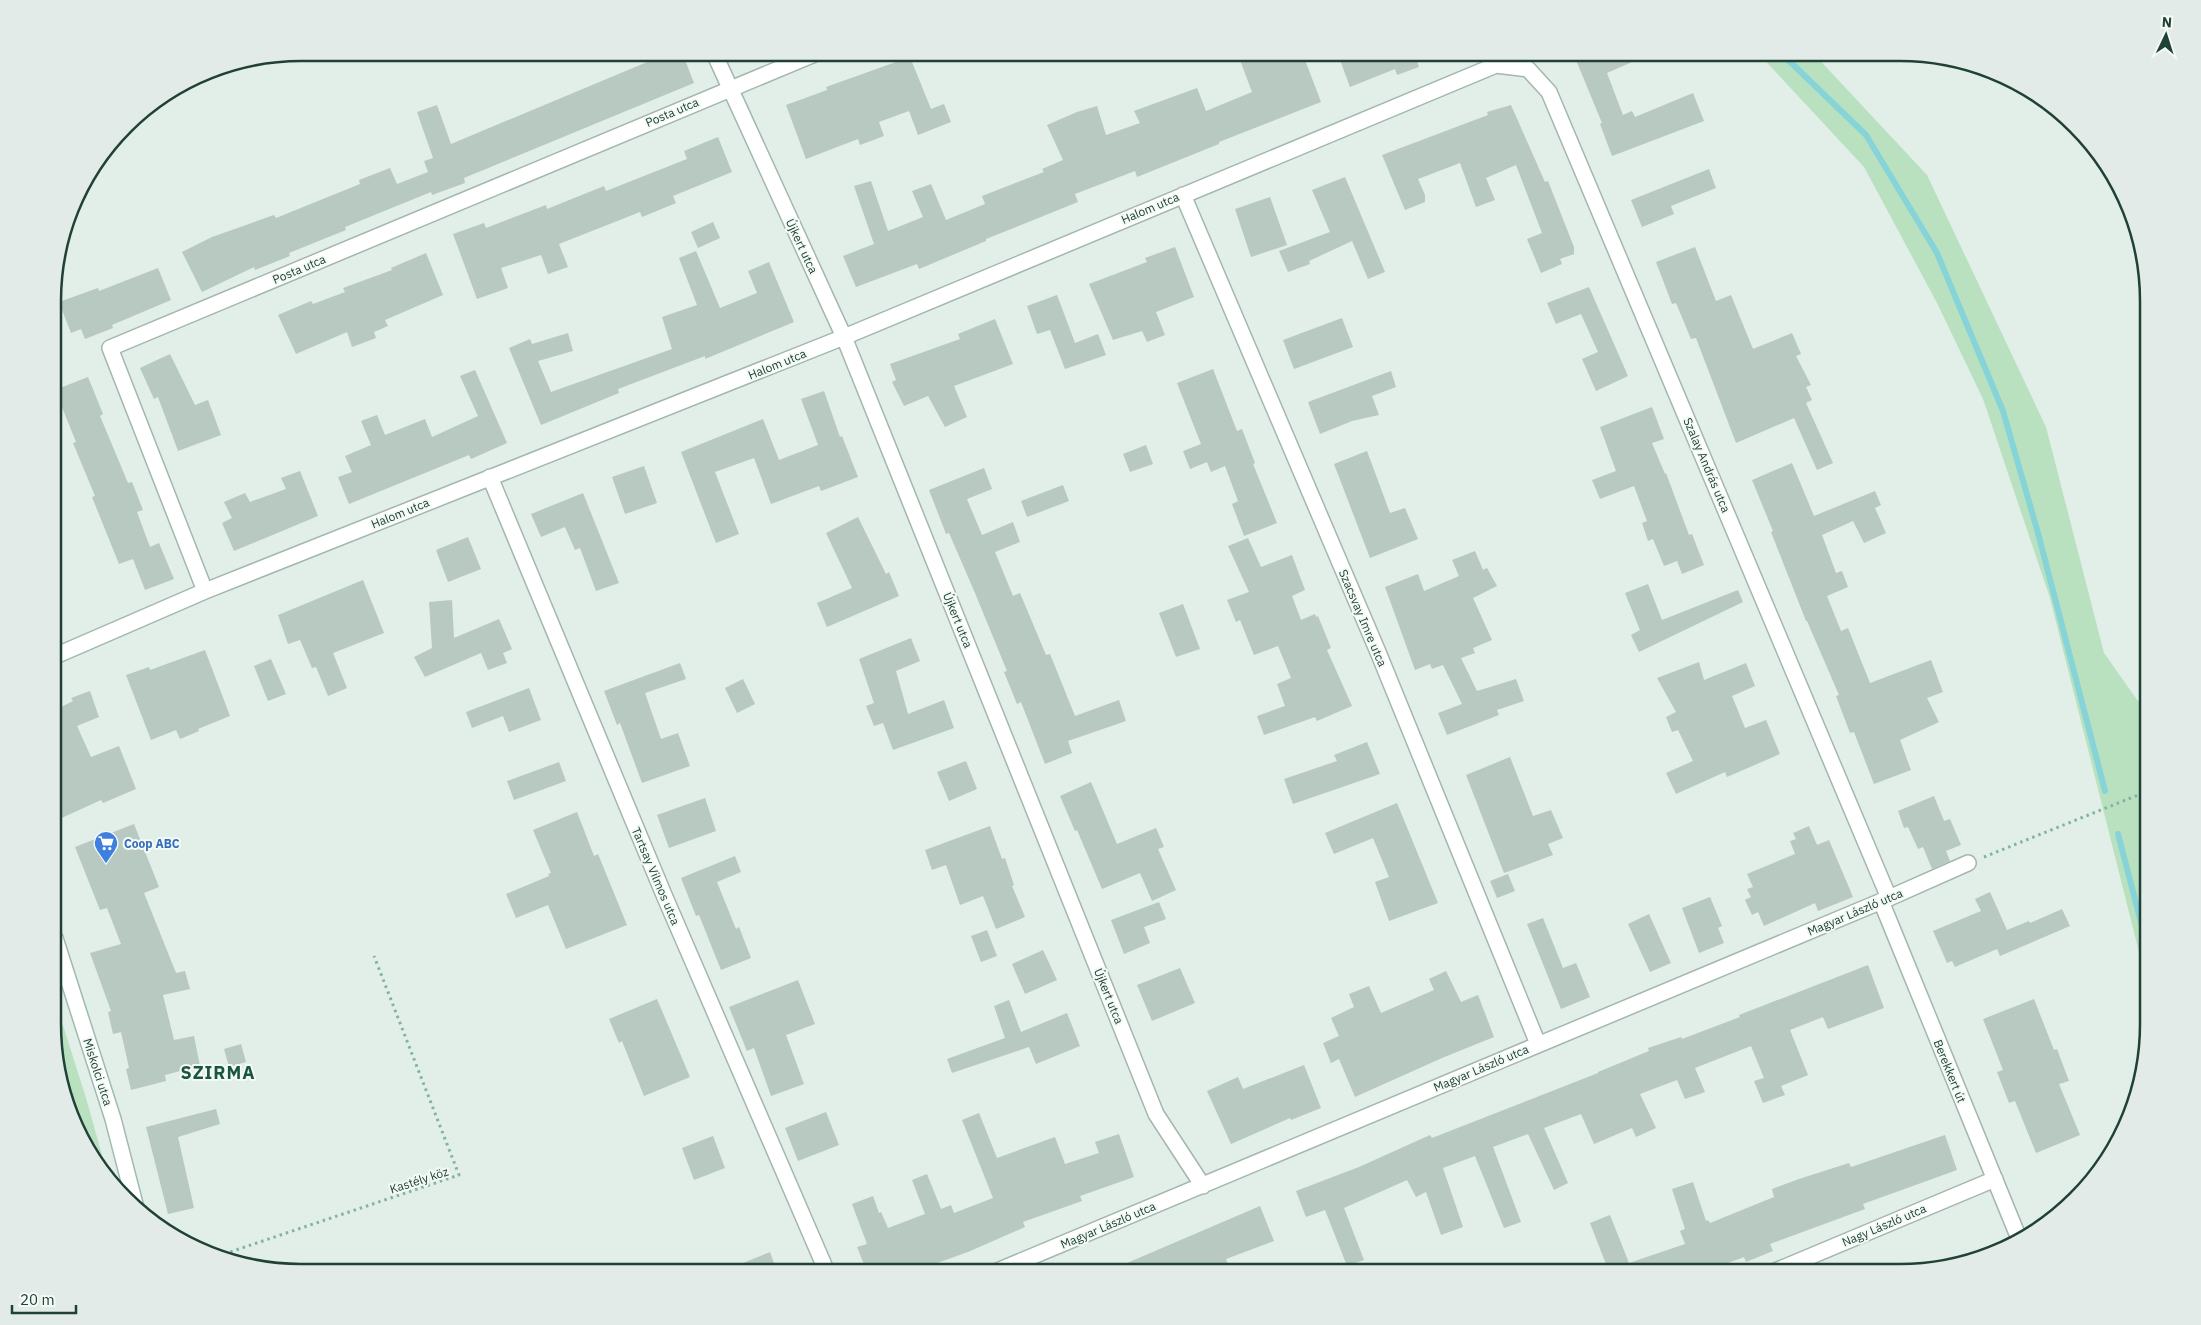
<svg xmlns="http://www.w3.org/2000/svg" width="2201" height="1325" viewBox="0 0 2201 1325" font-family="'IBM Plex Sans',sans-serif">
	<rect width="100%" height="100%" fill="#e2eee8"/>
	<path fill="#b9e1c0" d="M 1758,53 L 1813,53 L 1927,175 L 2046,427 L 2104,653 L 2138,701 L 2148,703 L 2148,988 L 2050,598 L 1983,399 L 1937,303 L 1864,167 Z
		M 55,1000 L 86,1098 L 109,1180 C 83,1148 58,1096 55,1054 C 53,1036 55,1018 55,1000 Z"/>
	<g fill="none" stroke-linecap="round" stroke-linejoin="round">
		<path stroke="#86d3d8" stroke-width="6" d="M 1781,53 L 1866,135 L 1937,253 L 2003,411 L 2038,533 L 2105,791
			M 2118,834 L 2148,949"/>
	</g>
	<path fill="#b7c9c0" d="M 671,52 L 682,52 L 694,83 L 464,178 L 465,183 L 432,195 L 431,192 L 345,227 L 346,230 L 289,253 L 290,256 L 255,270 L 254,267 L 202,292 L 182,252 L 212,237 L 274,215 L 276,218 L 360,184 L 359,180 L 390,168 L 397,184 L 428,172 L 424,161 L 433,158 L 417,112 L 437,105 L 451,144 Z
		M 1237,52 L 1302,52 L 1321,102 L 1219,142 L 1219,144 L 1137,177 L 1135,171 L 1075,194 L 1078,202 L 986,239 L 986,241 L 919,269 L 917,264 L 856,287 L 843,256 L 874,244 L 854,186 L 871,181 L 888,231 L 923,217 L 912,191 L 931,184 L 946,220 L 985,204 L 982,196 L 1044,172 L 1042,169 L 1063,160 L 1047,125 L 1077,112 L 1097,106 L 1106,135 L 1140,123 L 1134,111 L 1197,88 L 1206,111 L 1252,92 Z
		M 1337,52 L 1434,52 L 1434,54 L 1417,61 L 1419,67 L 1397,75 L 1395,69 L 1350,87 Z
		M 1594,52 L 1655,52 L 1607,73 L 1623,115 L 1632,111 L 1635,117 L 1693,93 L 1704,121 L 1612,156 L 1600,124 L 1602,123 L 1576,60 Z
		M 910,57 L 931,109 L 944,104 L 951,122 L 918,135 L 909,111 L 879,122 L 884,136 L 860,145 L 858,139 L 806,159 L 786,105 L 827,90 L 826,87 Z
		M 1511,105 L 1545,182 L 1548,181 L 1574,247 L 1574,254 L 1560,259 L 1562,264 L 1541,273 L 1527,239 L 1542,233 L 1516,165 L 1486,178 L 1495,200 L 1476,207 L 1460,163 L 1418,179 L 1425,195 L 1425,202 L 1405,210 L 1382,155 L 1488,115 L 1487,112 Z
		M 718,137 L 732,172 L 673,196 L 676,203 L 642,217 L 640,212 L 559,244 L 568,267 L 548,274 L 541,255 L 501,268 L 508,288 L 477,299 L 453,234 L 484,223 L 486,228 L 546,205 L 547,209 L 604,186 L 606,191 L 687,159 L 684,151 Z
		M 1709,169 L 1716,188 L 1671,206 L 1674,214 L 1642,227 L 1631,200 Z
		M 1345,177 L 1385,272 L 1368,279 L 1352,241 L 1309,261 L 1310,264 L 1288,272 L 1279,251 L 1330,232 L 1312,190 Z
		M 1270,197 L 1287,245 L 1251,257 L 1235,209 Z
		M 713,222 L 720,238 L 698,248 L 691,232 Z
		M 1175,247 L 1194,297 L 1156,312 L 1165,335 L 1147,342 L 1142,331 L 1113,340 L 1089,284 L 1147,262 L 1145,258 Z
		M 1695,247 L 1716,301 L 1731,295 L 1753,349 L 1792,333 L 1801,354 L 1796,356 L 1811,385 L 1806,387 L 1812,400 L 1806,403 L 1833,463 L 1817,470 L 1794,418 L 1736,443 L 1696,338 L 1691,339 L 1676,303 L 1672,304 L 1656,262 Z
		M 696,251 L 720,308 L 757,293 L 748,271 L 769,262 L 794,322 L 705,359 L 705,356 L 618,389 L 619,393 L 541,425 L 509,348 L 530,339 L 532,344 L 568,333 L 573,351 L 538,361 L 551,392 L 672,349 L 662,317 L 697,305 L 679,258 Z
		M 426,253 L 443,295 L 385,320 L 388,326 L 374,332 L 376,338 L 352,347 L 347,332 L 296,354 L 278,315 L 311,301 L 313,304 L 345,292 L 343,288 L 392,270 L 391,268 Z
		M 158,268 L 171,300 L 112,325 L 113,328 L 85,339 L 81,329 L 71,333 L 59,302 L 98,288 L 99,291 Z
		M 1589,287 L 1628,376 L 1596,391 L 1582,359 L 1598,352 L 1581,314 L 1556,324 L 1547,303 Z
		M 1057,295 L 1075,343 L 1098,334 L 1106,355 L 1065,369 L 1050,330 L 1037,334 L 1027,306 Z
		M 1342,318 L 1353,347 L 1294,369 L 1283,340 Z
		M 995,319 L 1013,364 L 954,386 L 967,417 L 945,427 L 928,396 L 904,406 L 892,382 L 896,380 L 890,364 L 960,339 L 958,334 Z
		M 170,354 L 195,405 L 208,400 L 221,435 L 178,451 L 158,397 L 154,399 L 140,368 Z
		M 1213,369 L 1237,431 L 1242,429 L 1255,463 L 1253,464 L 1277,523 L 1244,536 L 1232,504 L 1238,501 L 1225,466 L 1211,472 L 1207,462 L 1190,469 L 1183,451 L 1201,444 L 1177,383 Z
		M 475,370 L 507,443 L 471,459 L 469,455 L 349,504 L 338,477 L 352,472 L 345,456 L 371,445 L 361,421 L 377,415 L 385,435 L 425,419 L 432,437 L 478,416 L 460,376 Z
		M 1391,371 L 1396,387 L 1372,396 L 1379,415 L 1352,421 L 1320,434 L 1308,402 Z
		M 88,377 L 103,414 L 100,416 L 128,483 L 132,482 L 143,510 L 137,512 L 150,547 L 159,543 L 174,579 L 145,590 L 133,559 L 119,564 L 92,497 L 95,496 L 73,443 L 76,442 L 55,390 Z
		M 824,391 L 840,437 L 842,436 L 858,477 L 821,491 L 819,486 L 771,504 L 754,458 L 715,472 L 739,534 L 716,543 L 681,452 L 763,419 L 779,460 L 818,445 L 801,399 Z
		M 1652,407 L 1664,439 L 1652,443 L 1665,474 L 1666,473 L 1689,535 L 1692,534 L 1704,565 L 1682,574 L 1677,561 L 1664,566 L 1653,539 L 1648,541 L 1642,523 L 1647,521 L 1634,486 L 1600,499 L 1592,480 L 1616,471 L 1600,427 Z
		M 1146,445 L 1153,464 L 1130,472 L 1123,454 Z
		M 1367,451 L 1390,513 L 1405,508 L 1418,539 L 1370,558 L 1334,464 Z
		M 1792,463 L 1814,516 L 1875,491 L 1881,505 L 1875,508 L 1886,533 L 1864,543 L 1853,521 L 1822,535 L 1836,573 L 1842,571 L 1848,587 L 1827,596 L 1841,631 L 1848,628 L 1870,683 L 1931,660 L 1943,692 L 1927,698 L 1939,722 L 1900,740 L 1911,770 L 1874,784 L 1854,732 L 1850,733 L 1836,696 L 1839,695 L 1807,621 L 1806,621 L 1771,532 L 1773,531 L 1752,480 Z
		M 644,466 L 657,503 L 625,514 L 612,477 Z
		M 984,468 L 992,489 L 967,499 L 982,535 L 1013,522 L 1020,542 L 995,552 L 1013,596 L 1020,593 L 1046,655 L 1050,654 L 1075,716 L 1119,700 L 1126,721 L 1068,741 L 1072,753 L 1045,764 L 1021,702 L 1017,704 L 1004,672 L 1007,671 L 975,593 L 949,533 L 946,534 L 929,490 Z
		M 300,471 L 318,516 L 234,551 L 222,523 L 232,518 L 224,502 L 245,493 L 250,502 L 286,489 L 281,478 Z
		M 1063,485 L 1069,501 L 1027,517 L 1021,501 Z
		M 583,493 L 619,583 L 596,591 L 580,548 L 575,550 L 565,527 L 541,537 L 531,514 Z
		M 858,517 L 886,574 L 889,572 L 899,596 L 827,627 L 817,603 L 852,588 L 826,533 Z
		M 468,537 L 481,569 L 448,582 L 436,550 Z
		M 1248,538 L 1261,567 L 1292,555 L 1305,590 L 1292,596 L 1301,620 L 1315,614 L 1316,617 L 1318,616 L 1331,648 L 1327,650 L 1352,706 L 1317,721 L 1315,717 L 1264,735 L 1257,716 L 1285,706 L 1277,684 L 1291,678 L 1278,646 L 1254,655 L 1240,620 L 1236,622 L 1227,600 L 1249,592 L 1228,546 Z
		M 1475,551 L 1483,570 L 1487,568 L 1497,586 L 1473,598 L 1492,640 L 1473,648 L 1475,653 L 1461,658 L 1477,691 L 1516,679 L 1524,701 L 1497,710 L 1499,715 L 1447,735 L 1438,713 L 1462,704 L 1443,665 L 1432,669 L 1430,664 L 1415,670 L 1385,587 L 1418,574 L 1424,591 L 1459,576 L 1452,560 Z
		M 363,580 L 384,633 L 333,653 L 347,688 L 328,696 L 316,667 L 312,668 L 300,640 L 288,644 L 278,615 Z
		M 1648,584 L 1662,620 L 1738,590 L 1743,602 L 1639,652 L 1631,635 L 1640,630 L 1625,593 Z
		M 452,600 L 454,638 L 499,619 L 512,649 L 503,653 L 507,663 L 488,670 L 481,653 L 425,677 L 414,657 L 432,648 L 429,602 Z
		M 1183,604 L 1200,649 L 1176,657 L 1159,613 Z
		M 911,638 L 920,661 L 896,671 L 908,714 L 944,700 L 954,728 L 893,750 L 883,723 L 874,726 L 866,706 L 874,703 L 859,659 Z
		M 205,650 L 230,716 L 198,729 L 199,731 L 180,739 L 176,730 L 151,740 L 126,675 L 149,667 L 150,670 Z
		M 271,659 L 286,694 L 268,701 L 254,666 Z
		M 1699,662 L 1704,680 L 1746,663 L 1755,686 L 1732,696 L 1745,728 L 1766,720 L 1780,754 L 1727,777 L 1725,772 L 1676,794 L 1666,773 L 1693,761 L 1678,730 L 1672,732 L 1666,717 L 1676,712 L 1657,678 Z
		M 680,663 L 686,679 L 645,693 L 661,739 L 678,733 L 690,766 L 642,783 L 620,723 L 617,725 L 604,691 Z
		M 743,679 L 755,704 L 737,713 L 725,688 Z
		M 529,688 L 541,720 L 509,732 L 503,716 L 472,728 L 466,712 Z
		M 90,691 L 99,717 L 77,726 L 91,757 L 119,746 L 136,789 L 103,803 L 101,800 L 55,821 L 55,710 L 73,701 L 71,698 Z
		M 1367,742 L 1380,774 L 1293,804 L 1284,779 L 1337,761 L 1334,755 Z
		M 1510,757 L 1533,816 L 1551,810 L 1563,838 L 1548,844 L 1553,855 L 1504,873 L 1466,775 Z
		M 966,761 L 977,789 L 949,801 L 937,772 Z
		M 559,762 L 566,781 L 514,800 L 507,781 Z
		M 1091,782 L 1117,844 L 1156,828 L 1164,847 L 1158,849 L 1176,890 L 1152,901 L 1140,873 L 1102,889 L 1077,830 L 1075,831 L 1060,796 Z
		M 1934,796 L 1944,821 L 1950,819 L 1961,845 L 1946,851 L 1950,861 L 1932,869 L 1923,847 L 1918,849 L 1908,827 L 1904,828 L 1898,811 Z
		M 705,798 L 716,831 L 669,848 L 657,815 Z
		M 1397,803 L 1438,903 L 1389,921 L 1375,882 L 1389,877 L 1373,838 L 1334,854 L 1325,833 Z
		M 577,812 L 594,856 L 598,854 L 627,925 L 566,949 L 548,905 L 516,918 L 506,894 L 549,876 L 548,874 L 551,873 L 533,830 Z
		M 134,824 L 159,887 L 144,893 L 176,973 L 185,971 L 190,989 L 163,995 L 174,1040 L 194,1036 L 200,1066 L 165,1075 L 166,1081 L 131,1090 L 126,1069 L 129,1068 L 121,1032 L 113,1034 L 108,1012 L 111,1011 L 90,953 L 121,944 L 107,908 L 100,910 L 75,847 Z
		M 990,826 L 1002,859 L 1005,858 L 1014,885 L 1012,886 L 1025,917 L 996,929 L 983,896 L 960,905 L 946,865 L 932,870 L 925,850 Z
		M 1809,826 L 1817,845 L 1829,840 L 1853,897 L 1818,911 L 1815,903 L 1764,926 L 1758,912 L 1752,915 L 1745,900 L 1751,897 L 1747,889 L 1753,887 L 1747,874 L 1795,854 L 1790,841 L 1796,839 L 1793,833 Z
		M 735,856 L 741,872 L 717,882 L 736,929 L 739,927 L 751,958 L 721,970 L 699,915 L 696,916 L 681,878 Z
		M 1508,874 L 1515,891 L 1497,898 L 1490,881 Z
		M 1990,892 L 2007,930 L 2029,921 L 2030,923 L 2062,909 L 2070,926 L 2000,956 L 1997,949 L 1955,967 L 1952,961 L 1947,963 L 1933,931 L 1981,911 L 1975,899 Z
		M 1710,897 L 1722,926 L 1718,928 L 1724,943 L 1699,953 L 1682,908 Z
		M 1159,902 L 1166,919 L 1144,927 L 1150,943 L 1124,954 L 1111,920 Z
		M 1649,914 L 1671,963 L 1650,972 L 1628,924 Z
		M 1543,918 L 1563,968 L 1576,963 L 1590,997 L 1561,1009 L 1527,924 Z
		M 987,930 L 997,956 L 981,962 L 971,936 Z
		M 1043,950 L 1057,980 L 1025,994 L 1012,964 Z
		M 1868,965 L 1884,1008 L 1828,1029 L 1823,1017 L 1790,1030 L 1808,1075 L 1781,1086 L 1785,1095 L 1763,1103 L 1754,1081 L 1764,1078 L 1751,1046 L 1695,1068 L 1705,1092 L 1685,1099 L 1677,1080 L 1640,1094 L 1656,1128 L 1636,1137 L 1632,1128 L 1594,1144 L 1581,1114 L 1544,1128 L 1568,1183 L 1554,1190 L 1528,1134 L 1493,1147 L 1521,1222 L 1504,1228 L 1475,1156 L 1443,1168 L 1463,1227 L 1441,1235 L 1426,1192 L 1416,1197 L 1407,1180 L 1344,1208 L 1364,1260 L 1347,1266 L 1325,1210 L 1306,1217 L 1296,1191 L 1359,1167 L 1430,1135 L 1432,1138 L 1598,1073 L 1598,1072 L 1649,1051 L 1648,1048 L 1681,1037 L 1682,1039 L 1740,1017 L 1739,1015 Z
		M 1180,968 L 1195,1003 L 1152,1021 L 1137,985 Z
		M 1446,971 L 1461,1002 L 1478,995 L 1494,1037 L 1442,1058 L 1355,1097 L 1339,1059 L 1331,1063 L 1323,1043 L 1339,1036 L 1331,1018 L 1354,1007 L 1349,994 L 1369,986 L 1381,1013 L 1434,990 L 1429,979 Z
		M 798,980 L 815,1024 L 786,1035 L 804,1084 L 771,1096 L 754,1048 L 747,1051 L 729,1007 Z
		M 657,999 L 690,1077 L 644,1096 L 622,1041 L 619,1043 L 609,1019 Z
		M 2034,999 L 2054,1050 L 2057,1049 L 2069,1081 L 2059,1084 L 2080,1135 L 2036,1153 L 2015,1101 L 2009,1103 L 1997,1072 L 2003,1070 L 1983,1019 Z
		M 1009,1000 L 1021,1032 L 1067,1013 L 1080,1046 L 1036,1064 L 1029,1047 L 952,1073 L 947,1059 L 1005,1038 L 994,1006 Z
		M 241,1044 L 246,1062 L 229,1067 L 224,1049 Z
		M 1304,1065 L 1321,1108 L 1291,1120 L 1290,1118 L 1231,1144 L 1207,1091 L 1238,1077 L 1243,1089 Z
		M 216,1109 L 220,1124 L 178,1137 L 194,1208 L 168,1214 L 146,1127 Z
		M 826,1112 L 839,1145 L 798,1161 L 785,1128 Z
		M 979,1113 L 997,1158 L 1055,1137 L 1065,1164 L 1099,1153 L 1095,1142 L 1119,1134 L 1134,1177 L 1080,1196 L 1082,1201 L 1023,1222 L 1025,1227 L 968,1252 L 912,1272 L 867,1272 L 857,1247 L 867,1244 L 852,1204 L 873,1196 L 879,1213 L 881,1212 L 888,1228 L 925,1214 L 912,1180 L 927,1174 L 941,1209 L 951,1205 L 954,1213 L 993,1198 L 962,1120 Z
		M 1945,1135 L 1957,1170 L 1863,1204 L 1865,1209 L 1770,1244 L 1773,1251 L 1746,1262 L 1744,1257 L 1704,1272 L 1609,1272 L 1590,1223 L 1610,1215 L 1629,1263 L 1685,1244 L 1680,1231 L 1685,1229 L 1672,1189 L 1693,1182 L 1706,1221 L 1708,1220 L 1710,1223 L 1774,1197 L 1772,1189 L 1799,1179 L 1849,1163 L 1851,1167 Z
		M 713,1136 L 725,1168 L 694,1180 L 682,1148 Z
		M 1260,1206 L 1274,1241 L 1226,1259 L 1231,1272 L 1106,1272 Z
		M 770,1252 L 777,1272 L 721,1272 Z"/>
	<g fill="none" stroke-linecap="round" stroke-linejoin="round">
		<g stroke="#a4b7af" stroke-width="18">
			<path id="minor" d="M 714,53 L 844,337 L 1156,1114 L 1203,1186
				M 1183,195 L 1378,652 L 1538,1044
				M 490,477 L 664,895 L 827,1272
				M 205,591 L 110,348 L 817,53
				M 55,656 L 205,591 L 844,337 L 1496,65 L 1528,69 L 1549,92 L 1889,898
				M 1881,901 L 2020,1241
				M 995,1272 L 1889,898 L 1968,863
				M 1773,1272 L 1995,1179"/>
		</g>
		<g stroke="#a0bbae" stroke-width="18">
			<path id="secondary" d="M 55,938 L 113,1119 L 136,1208"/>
		</g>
		<path stroke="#80b49f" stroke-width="3" stroke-dasharray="2.5 4" stroke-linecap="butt" d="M 1984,857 L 2148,791
			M 218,1256 L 459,1175 L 374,956"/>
		<use href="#minor" stroke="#fff" stroke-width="15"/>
		<use href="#secondary" stroke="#fff" stroke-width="15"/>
	</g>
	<defs>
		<g id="supermarket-pin" transform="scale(1.25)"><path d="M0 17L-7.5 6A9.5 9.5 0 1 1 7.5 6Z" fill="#3f7fe0" stroke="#f3faf6"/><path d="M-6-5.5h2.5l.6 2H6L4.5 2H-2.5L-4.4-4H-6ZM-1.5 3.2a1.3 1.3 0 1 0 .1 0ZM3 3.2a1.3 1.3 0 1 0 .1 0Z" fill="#fff"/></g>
	</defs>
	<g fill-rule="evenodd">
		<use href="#supermarket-pin" x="106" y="843"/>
	</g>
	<g text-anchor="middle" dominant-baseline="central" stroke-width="4" stroke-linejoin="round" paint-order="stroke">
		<g font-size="12" fill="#204135" stroke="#f3faf6">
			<text transform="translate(672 112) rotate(-23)">Posta utca</text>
			<text transform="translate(1150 208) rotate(-23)">Halom utca</text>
			<text transform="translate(802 246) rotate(65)">Újkert utca</text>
			<text transform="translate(299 269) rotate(-23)">Posta utca</text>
			<text transform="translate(777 364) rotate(-22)">Halom utca</text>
			<text transform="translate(1707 465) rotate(67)">Szalay András utca</text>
			<text transform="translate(400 513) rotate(-22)">Halom utca</text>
			<text transform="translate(1363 618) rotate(67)">Szacsvay Imre utca</text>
			<text transform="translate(958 620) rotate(68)">Újkert utca</text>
			<text transform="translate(656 876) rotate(67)">Tartsay Vilmos utca</text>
			<text transform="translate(1855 912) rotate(-23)">Magyar László utca</text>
			<text transform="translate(1109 996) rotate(68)">Újkert utca</text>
			<text transform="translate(1481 1068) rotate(-23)">Magyar László utca</text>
			<text transform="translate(1950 1071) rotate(68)">Berekkert út</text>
			<text transform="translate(98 1072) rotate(72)">Miskolci utca</text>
			<text transform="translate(419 1180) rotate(-18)">Kastély köz</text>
			<text transform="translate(1108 1225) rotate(-23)">Magyar László utca</text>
			<text transform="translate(1884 1225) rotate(-23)">Nagy László utca</text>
		</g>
		<g font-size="12" font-weight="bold" fill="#366cbe" stroke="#f3faf6" text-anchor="start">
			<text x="124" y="843">Coop ABC</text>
		</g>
		<g font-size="18" font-weight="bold" letter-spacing="1" fill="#1a5541" stroke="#f3faf6">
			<text x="218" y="1072">SZIRMA</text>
		</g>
	</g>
	<path d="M0 0H2201V1325H0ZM301 61H1900A240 240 0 0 1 2140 301V1024A240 240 0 0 1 1900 1264H301A240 240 0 0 1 61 1024V301A240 240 0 0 1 301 61Z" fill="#e2ebe7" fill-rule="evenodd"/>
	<path fill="none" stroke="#204135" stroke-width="2.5" d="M301 61H1900A240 240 0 0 1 2140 301V1024A240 240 0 0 1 1900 1264H301A240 240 0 0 1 61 1024V301A240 240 0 0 1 301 61Z"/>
	<g transform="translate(2166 35) rotate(4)" stroke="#f3faf6" stroke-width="4" paint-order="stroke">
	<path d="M0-4L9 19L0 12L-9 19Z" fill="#204135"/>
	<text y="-8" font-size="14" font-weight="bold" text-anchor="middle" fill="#204135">N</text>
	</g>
	<path d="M12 1305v8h64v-8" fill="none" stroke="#204135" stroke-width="2.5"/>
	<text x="20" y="1305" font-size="15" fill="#204135" stroke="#f3faf6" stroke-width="4" paint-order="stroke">20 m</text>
</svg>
